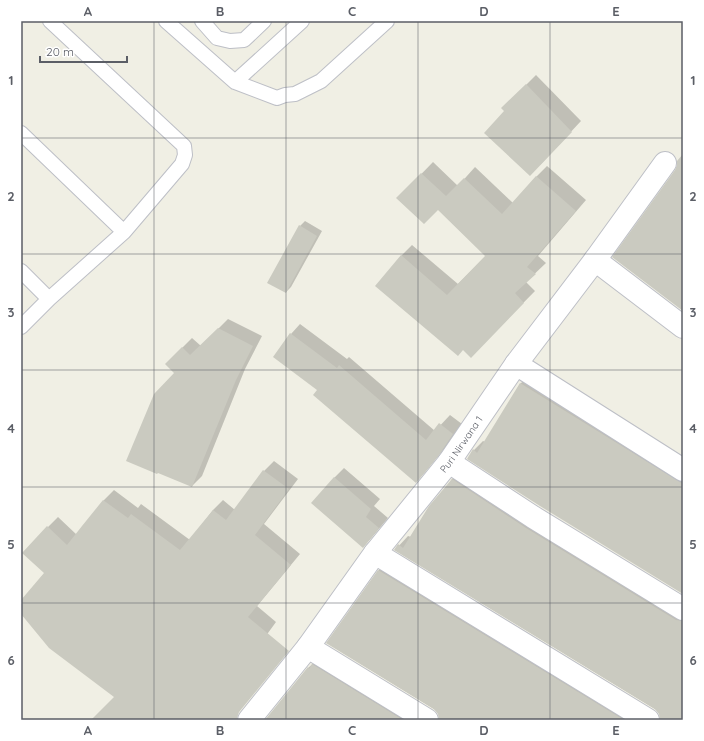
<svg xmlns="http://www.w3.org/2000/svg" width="704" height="741" viewBox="0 0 704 741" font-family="Quicksand,sans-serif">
	<rect width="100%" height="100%" fill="#f0efe4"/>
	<path fill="#0003" d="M 536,75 L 581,121 L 540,165 L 506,111 L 503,108 Z
		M 433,162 L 458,186 L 475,167 L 513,203 L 536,177 L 547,166 L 586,200 L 538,256 L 546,263 L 526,282 L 535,291 L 482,345 L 463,349 L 401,256 L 412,245 L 458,284 L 486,256 L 438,209 L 398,198 Z
		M 305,221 L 322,231 L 291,287 L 286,292 L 300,226 Z
		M 228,319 L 262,336 L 245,369 L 202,476 L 192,486 L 176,373 L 166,364 L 192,338 L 201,346 Z
		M 300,324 L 347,359 L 349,357 L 435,431 L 450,415 L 462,424 L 448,444 L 425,472 L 416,482 L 319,390 L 291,334 Z
		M 530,375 L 683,469 L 683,593 L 468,458 L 474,450 L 483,441 L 485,442 L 520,384 Z
		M 274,461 L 298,479 L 264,524 L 300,554 L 257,606 L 276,622 L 205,720 L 93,720 L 115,697 L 21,612 L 21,602 L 45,573 L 48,527 L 58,517 L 77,535 L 104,500 L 114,490 L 138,508 L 141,504 L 190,540 L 213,510 L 223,500 L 235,510 L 264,471 Z
		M 344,468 L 380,499 L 374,506 L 388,518 L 372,537 L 363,547 L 334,478 Z
		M 462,470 L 683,609 L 683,720 L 661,720 L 660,713 L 655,709 L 395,550 L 408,536 L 411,537 L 452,479 Z
		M 389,561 L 649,720 L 440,720 L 439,713 L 434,709 L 327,643 L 379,570 Z
		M 318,659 L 428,720 L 266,720 L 308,668 Z"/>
	<path fill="#cacac0" d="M 526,84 L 572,132 L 530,176 L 484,133 L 504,111 L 501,108 Z
		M 683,154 L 683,311 L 612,257 L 675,170 L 677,165 L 677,161 Z
		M 421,173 L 446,196 L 464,178 L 502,214 L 536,176 L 576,211 L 527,267 L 536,274 L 515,293 L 524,303 L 471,358 L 463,350 L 458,356 L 375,286 L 401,255 L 447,295 L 485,256 L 438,210 L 424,224 L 396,198 Z
		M 299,225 L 317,236 L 286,293 L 267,283 Z
		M 218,328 L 253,346 L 236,380 L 192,487 L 158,473 L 157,474 L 126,461 L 154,394 L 174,373 L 165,364 L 182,347 L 190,355 Z
		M 290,333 L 337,368 L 339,365 L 426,440 L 439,423 L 453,434 L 439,455 L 416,483 L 313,395 L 317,390 L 273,357 Z
		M 520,383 L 683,484 L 683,594 L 540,506 L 467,459 L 473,449 L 477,453 Z
		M 263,470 L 289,489 L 255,535 L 291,565 L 248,617 L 289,651 L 239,712 L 237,718 L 237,720 L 91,720 L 114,697 L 49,648 L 21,614 L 21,600 L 44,573 L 22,553 L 47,526 L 67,545 L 82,526 L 103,500 L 128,518 L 131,514 L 180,550 L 213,510 L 226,520 Z
		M 334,477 L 371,509 L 366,517 L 379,528 L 363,548 L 311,503 Z
		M 452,479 L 526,528 L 676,620 L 683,621 L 683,720 L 660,720 L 659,714 L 655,709 L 394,550 L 398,544 L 403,548 L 429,506 Z
		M 378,570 L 624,720 L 439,720 L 438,714 L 434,709 L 326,643 Z
		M 312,664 L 403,720 L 265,720 L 308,667 L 309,669 Z"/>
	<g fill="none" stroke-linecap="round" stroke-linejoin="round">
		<g stroke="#bdbfc6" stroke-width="16">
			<path id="lane" d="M 166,21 L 235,82 L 277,98 L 285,95 L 295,94 L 321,81 L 387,21
				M 202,21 L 217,38 L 230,41 L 244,40 L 264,21
				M 235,82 L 302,21
				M 21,133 L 124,232
				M 21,271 L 49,299
				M 21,327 L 49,299 L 124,232 L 182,164 L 185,155 L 184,146 L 50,21"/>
		</g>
		<g stroke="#bdbfc6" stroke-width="24">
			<g id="street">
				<path d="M 595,260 L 683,327"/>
				<path d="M 516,364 L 683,470"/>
				<path d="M 449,462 L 533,517 L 683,609"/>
				<path d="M 375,553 L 648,720"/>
				<path d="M 308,647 L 427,720"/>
				<path id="s1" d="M 249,720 L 308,647 L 375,553 L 449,462 L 516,364 L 595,260 L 665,163"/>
			</g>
		</g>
		<use href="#lane" stroke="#fff" stroke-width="14"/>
		<use href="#street" stroke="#fff" stroke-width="22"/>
	</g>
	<path fill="none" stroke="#5b5e66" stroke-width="1" stroke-opacity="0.55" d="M 154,21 L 154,720M 286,21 L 286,720M 418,21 L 418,720M 550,21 L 550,720M 21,138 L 683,138M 21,254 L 683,254M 21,370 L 683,370M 21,487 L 683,487M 21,603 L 683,603"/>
	<g text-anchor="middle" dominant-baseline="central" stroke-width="3" stroke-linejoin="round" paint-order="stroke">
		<g font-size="10" fill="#5b5e66" stroke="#fff">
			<text stroke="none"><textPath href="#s1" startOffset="348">Puri Nirwana 1</textPath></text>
		</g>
	</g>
	<rect width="704" height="741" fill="none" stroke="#ffffff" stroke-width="44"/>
	<path d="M40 56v6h87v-6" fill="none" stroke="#5b5e66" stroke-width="2"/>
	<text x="46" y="56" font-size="12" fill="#5b5e66" stroke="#ffffff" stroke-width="3" paint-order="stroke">20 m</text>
	<rect x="22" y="22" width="660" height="697" fill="none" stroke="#5b5e66" stroke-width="1.5"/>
	<g font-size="13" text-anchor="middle" font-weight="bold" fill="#5b5e66">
		<text x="88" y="16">A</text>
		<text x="220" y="16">B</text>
		<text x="352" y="16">C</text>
		<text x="484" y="16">D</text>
		<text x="616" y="16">E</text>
		<text x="11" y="85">1</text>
		<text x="693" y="85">1</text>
		<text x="11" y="201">2</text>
		<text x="693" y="201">2</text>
		<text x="11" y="317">3</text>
		<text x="693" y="317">3</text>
		<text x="11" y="433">4</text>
		<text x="693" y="433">4</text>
		<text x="11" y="549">5</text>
		<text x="693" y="549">5</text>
		<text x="11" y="665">6</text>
		<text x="693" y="665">6</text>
		<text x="88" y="735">A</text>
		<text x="220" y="735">B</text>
		<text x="352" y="735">C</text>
		<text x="484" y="735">D</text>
		<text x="616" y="735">E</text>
	</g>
</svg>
